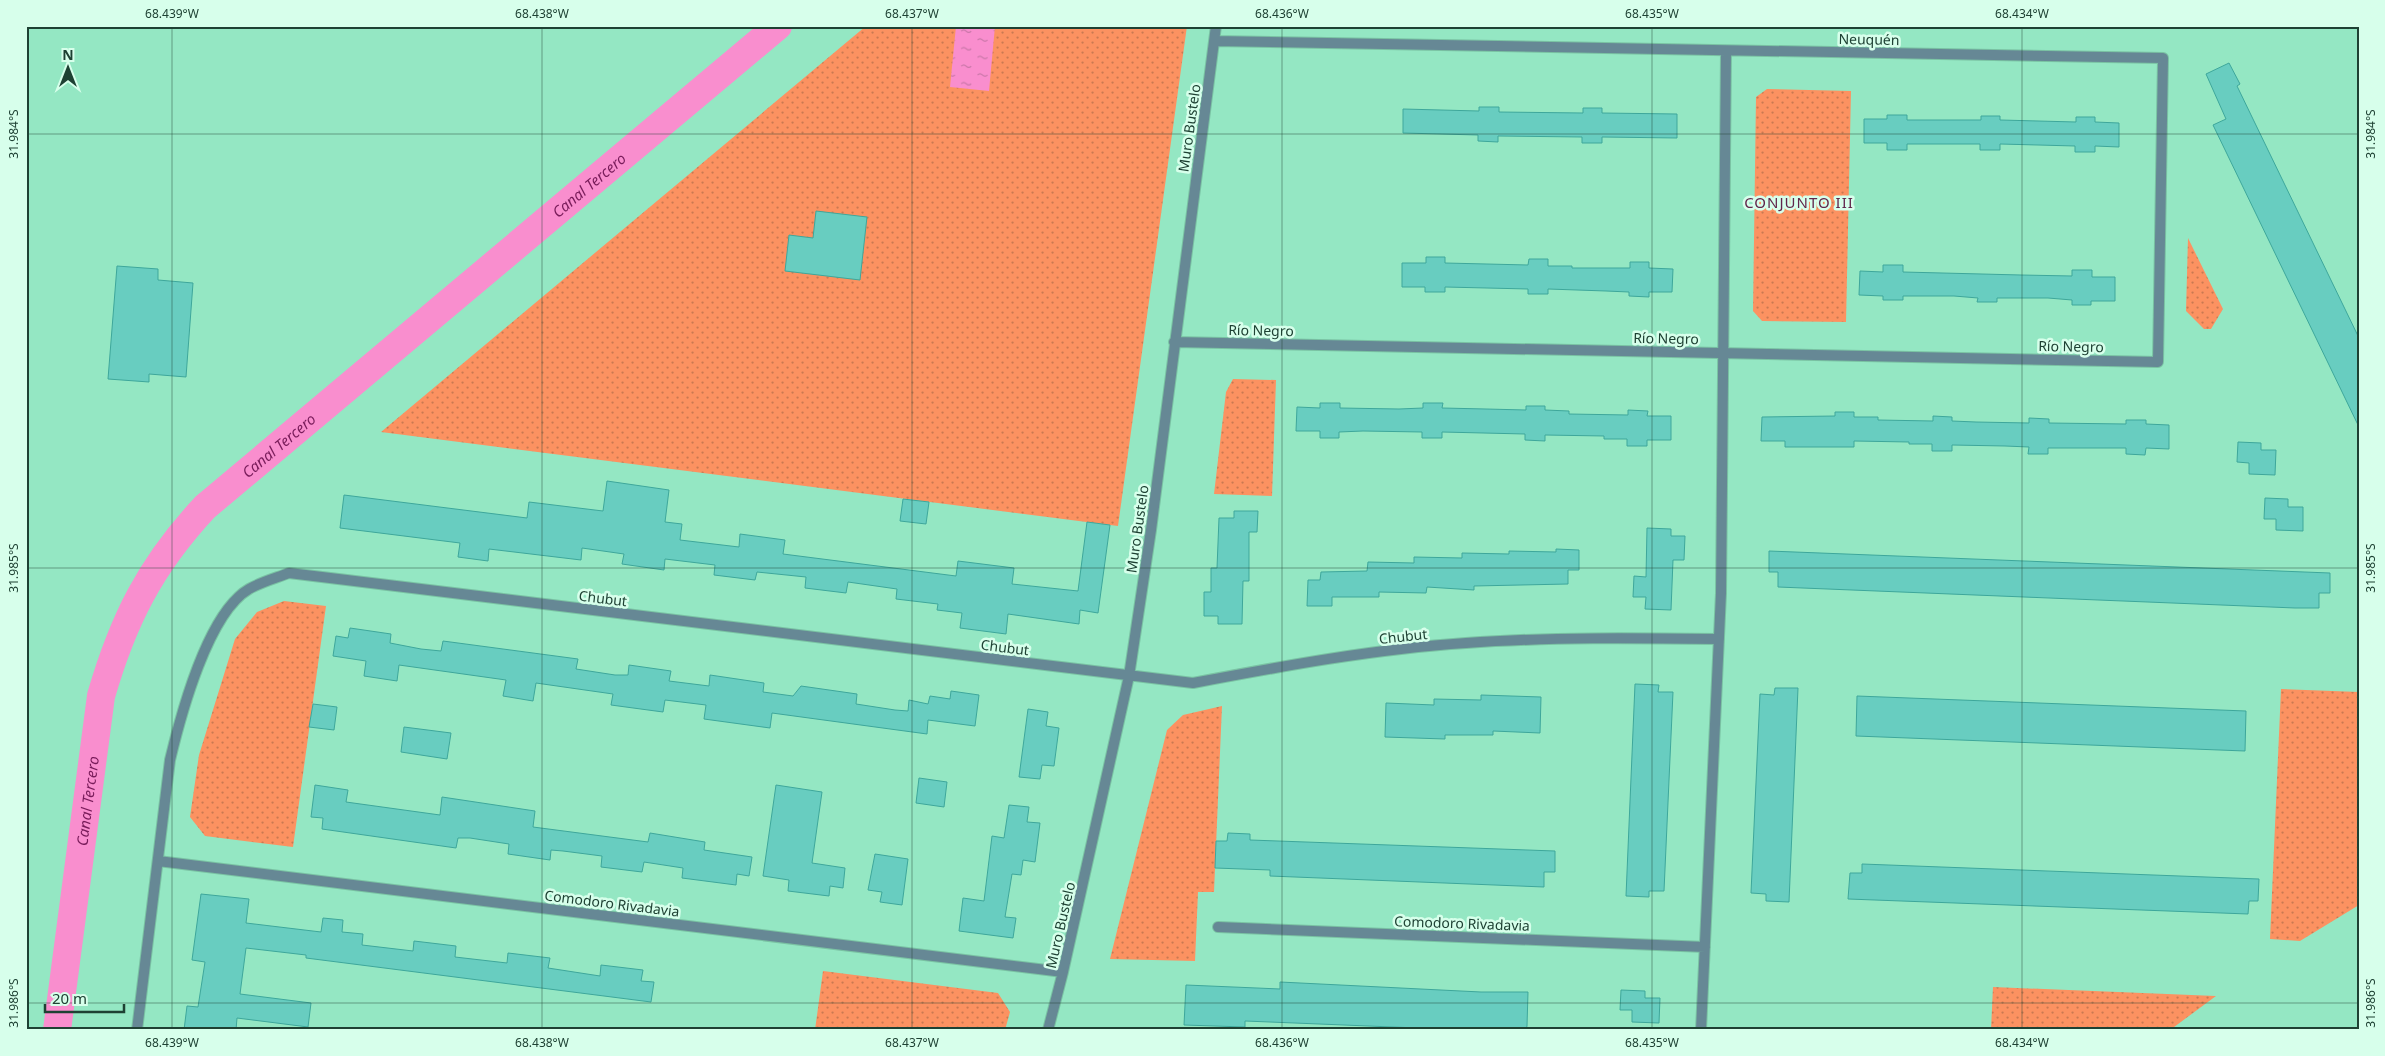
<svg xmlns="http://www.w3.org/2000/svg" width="2385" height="1056" viewBox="0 0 2385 1056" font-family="'Noto Sans',sans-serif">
	<defs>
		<pattern id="green-dots" width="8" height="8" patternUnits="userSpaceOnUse" patternTransform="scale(1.25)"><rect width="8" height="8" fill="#fc9261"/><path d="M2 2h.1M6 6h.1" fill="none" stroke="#cb7951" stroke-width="1.8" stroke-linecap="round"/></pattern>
		<pattern id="water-ripples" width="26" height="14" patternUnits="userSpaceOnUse" patternTransform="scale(1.25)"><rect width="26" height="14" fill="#f98ece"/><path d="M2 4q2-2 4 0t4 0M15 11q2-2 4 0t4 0" fill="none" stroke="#c976a8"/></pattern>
	</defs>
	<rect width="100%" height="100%" fill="#94e7c3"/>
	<path fill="url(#green-dots)" d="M 866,26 L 1187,26 L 1118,526 L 381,432 Z
		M 1767,89 L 1851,91 L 1846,322 L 1762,321 L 1753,311 L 1756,97 Z
		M 2188,238 L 2223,309 L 2211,329 L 2204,329 L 2186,311 Z
		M 1233,379 L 1276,380 L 1272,496 L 1214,494 L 1226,392 Z
		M 284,601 L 326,606 L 293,847 L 205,836 L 190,817 L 199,755 L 235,639 L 257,612 Z
		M 2281,689 L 2359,692 L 2359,905 L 2300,941 L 2270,939 Z
		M 1222,706 L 1214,892 L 1198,892 L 1195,961 L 1110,959 L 1167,730 L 1183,715 Z
		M 823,971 L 998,993 L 1010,1012 L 1005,1030 L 815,1030 Z
		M 1993,987 L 2216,996 L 2170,1030 L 1991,1030 Z"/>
	<path fill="url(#water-ripples)" d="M 956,26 L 995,26 L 989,91 L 950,87 Z"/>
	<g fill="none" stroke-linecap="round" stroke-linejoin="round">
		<path stroke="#f98ece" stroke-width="28" id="s1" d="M 57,1030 L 101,696 C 123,620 150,566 205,507 L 778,26"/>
	</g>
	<path fill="#68cdc0" stroke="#3ea79b" d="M 2229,63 L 2240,84 L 2237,86 L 2359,338 L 2359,427 L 2213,125 L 2226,119 L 2206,74 Z
		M 1479,107 L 1499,107 L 1499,112 L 1583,113 L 1583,108 L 1602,108 L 1602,113 L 1677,114 L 1677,138 L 1602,137 L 1602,143 L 1582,143 L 1582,137 L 1498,136 L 1498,142 L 1478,141 L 1478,135 L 1403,133 L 1403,109 L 1479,111 Z
		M 1887,115 L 1907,115 L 1907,120 L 1981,120 L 1981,116 L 2000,116 L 2000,120 L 2076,122 L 2076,117 L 2095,117 L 2095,122 L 2119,123 L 2119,147 L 2095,146 L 2095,152 L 2075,152 L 2075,146 L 2000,144 L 2000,150 L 1980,150 L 1980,144 L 1907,144 L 1907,150 L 1887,150 L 1887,143 L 1864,143 L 1864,119 L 1887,119 Z
		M 816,211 L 867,217 L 860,280 L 785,271 L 789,235 L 813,238 Z
		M 1426,257 L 1445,257 L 1445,263 L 1528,265 L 1529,259 L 1548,259 L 1548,266 L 1572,266 L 1572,268 L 1630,268 L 1630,262 L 1649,262 L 1649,268 L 1673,269 L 1672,292 L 1649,292 L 1649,297 L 1629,296 L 1629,292 L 1606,291 L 1548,289 L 1548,294 L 1528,294 L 1528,289 L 1445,287 L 1445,292 L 1425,292 L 1425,287 L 1402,287 L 1402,263 L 1426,263 Z
		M 1883,265 L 1903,265 L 1903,272 L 2021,275 L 2072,276 L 2072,270 L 2092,270 L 2092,277 L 2115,277 L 2115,301 L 2091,301 L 2091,305 L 2072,305 L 2072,300 L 2048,298 L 1997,298 L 1997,302 L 1977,302 L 1978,298 L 1954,296 L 1903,296 L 1903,300 L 1883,300 L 1883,296 L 1859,295 L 1860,271 L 1883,272 Z
		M 117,266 L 158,269 L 158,280 L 193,283 L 186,377 L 149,374 L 149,382 L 108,379 Z
		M 1320,403 L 1340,403 L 1340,408 L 1399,409 L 1423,408 L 1423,403 L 1443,403 L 1442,408 L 1486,409 L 1526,410 L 1526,406 L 1545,406 L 1545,410 L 1569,411 L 1569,414 L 1628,415 L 1628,410 L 1648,411 L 1647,416 L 1671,416 L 1671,440 L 1647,440 L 1647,446 L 1627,446 L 1627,439 L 1604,439 L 1604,436 L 1545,435 L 1545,441 L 1525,440 L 1525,434 L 1442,432 L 1442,438 L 1422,438 L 1422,432 L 1363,431 L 1339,432 L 1339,438 L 1320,438 L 1320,431 L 1296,431 L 1297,407 L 1320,408 Z
		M 1835,412 L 1854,412 L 1854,417 L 1878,417 L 1878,420 L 1933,421 L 1933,416 L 1952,417 L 1952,421 L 1976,422 L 2029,423 L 2029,418 L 2049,419 L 2049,423 L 2126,424 L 2126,420 L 2146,420 L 2146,424 L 2169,425 L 2169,449 L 2146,448 L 2145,455 L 2126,454 L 2126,448 L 2048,448 L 2048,454 L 2028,454 L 2029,447 L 2005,446 L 1952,445 L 1952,451 L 1932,451 L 1932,444 L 1909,444 L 1909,442 L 1854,441 L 1854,447 L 1785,447 L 1785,441 L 1761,441 L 1762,417 L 1835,416 Z
		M 2238,442 L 2261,443 L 2261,450 L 2276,450 L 2275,475 L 2249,474 L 2249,463 L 2237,462 Z
		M 607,481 L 669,490 L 665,522 L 682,524 L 680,540 L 739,547 L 740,534 L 785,540 L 783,554 L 956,576 L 958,561 L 1014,568 L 1012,584 L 1078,591 L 1087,522 L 1110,525 L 1098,613 L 1080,610 L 1079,624 L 1008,614 L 1006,634 L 960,628 L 962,613 L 937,610 L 938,604 L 896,599 L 897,589 L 848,582 L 846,593 L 805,588 L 806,577 L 757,572 L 755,580 L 714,575 L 715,565 L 665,559 L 664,570 L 622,564 L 624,554 L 582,548 L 581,560 L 489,549 L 488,561 L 458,557 L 460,543 L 340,528 L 344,495 L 527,518 L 529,502 L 603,511 Z
		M 2265,498 L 2288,499 L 2288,507 L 2303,507 L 2303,531 L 2276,530 L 2276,519 L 2264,519 Z
		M 903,499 L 929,502 L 926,524 L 900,521 Z
		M 1234,511 L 1258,511 L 1257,532 L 1249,532 L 1249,581 L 1243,581 L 1242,624 L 1218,624 L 1218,616 L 1204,616 L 1204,592 L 1211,592 L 1211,568 L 1217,568 L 1219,518 L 1234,518 Z
		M 1647,528 L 1671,529 L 1671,536 L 1685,536 L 1684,560 L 1673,560 L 1671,610 L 1645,609 L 1646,597 L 1633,597 L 1634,576 L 1646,577 Z
		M 1556,549 L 1579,550 L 1579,570 L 1568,570 L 1568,584 L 1474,586 L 1474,590 L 1427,587 L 1426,593 L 1379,592 L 1379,597 L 1332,597 L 1332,606 L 1307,606 L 1308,580 L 1320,580 L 1321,572 L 1367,571 L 1368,562 L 1414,563 L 1414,557 L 1462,558 L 1462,553 L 1509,554 L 1509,551 L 1556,552 Z
		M 1769,551 L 2330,573 L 2330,593 L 2319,593 L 2319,608 L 2295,608 L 1778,587 L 1778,572 L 1769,572 Z
		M 350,628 L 391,634 L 390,643 L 421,649 L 441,651 L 443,641 L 578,659 L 576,669 L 615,675 L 628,675 L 629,665 L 671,671 L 669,681 L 709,686 L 710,675 L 764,683 L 763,692 L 793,696 L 801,686 L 857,694 L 856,704 L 895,710 L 908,711 L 909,700 L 928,704 L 930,696 L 950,699 L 951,691 L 979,695 L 975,726 L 928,720 L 927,734 L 772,713 L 770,728 L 704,719 L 706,705 L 665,700 L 663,712 L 611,705 L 613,694 L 536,683 L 533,701 L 503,696 L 506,680 L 399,665 L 397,681 L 364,676 L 366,661 L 333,656 L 336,636 L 348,638 Z
		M 1635,684 L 1659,685 L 1658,692 L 1673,692 L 1664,891 L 1649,891 L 1649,897 L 1626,896 Z
		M 1775,688 L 1798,688 L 1789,902 L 1766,901 L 1766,894 L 1751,893 L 1760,694 L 1774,695 Z
		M 1481,695 L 1541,697 L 1540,733 L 1493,731 L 1493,735 L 1445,735 L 1445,739 L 1385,737 L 1386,703 L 1434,705 L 1434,699 L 1481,700 Z
		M 1857,696 L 2246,711 L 2245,751 L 1856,736 Z
		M 313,704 L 337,707 L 334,730 L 309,727 Z
		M 1028,709 L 1048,712 L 1046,726 L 1059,728 L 1054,766 L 1042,765 L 1040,779 L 1019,777 Z
		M 404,727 L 451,733 L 447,759 L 401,752 Z
		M 919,778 L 947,782 L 944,807 L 916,803 Z
		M 315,785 L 348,790 L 346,802 L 440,815 L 442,797 L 535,811 L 533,827 L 648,842 L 650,833 L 705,842 L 704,850 L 752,857 L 749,876 L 737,874 L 736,885 L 682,878 L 683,868 L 644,862 L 642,872 L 601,867 L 602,856 L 563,851 L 551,850 L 550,860 L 508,854 L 509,844 L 470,838 L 458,838 L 456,848 L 322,829 L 323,818 L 311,817 Z
		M 776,785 L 822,792 L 812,863 L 845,868 L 843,888 L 830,886 L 829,896 L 788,891 L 789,880 L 763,876 Z
		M 1009,805 L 1029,807 L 1027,822 L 1040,823 L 1035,862 L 1023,860 L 1021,875 L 1012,874 L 1005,917 L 1016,918 L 1013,938 L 959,931 L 963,898 L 984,901 L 992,836 L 1004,838 Z
		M 1228,833 L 1250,834 L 1250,840 L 1555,851 L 1555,872 L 1544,872 L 1544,887 L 1270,876 L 1270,870 L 1215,868 L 1216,841 L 1227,841 Z
		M 875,854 L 908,859 L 902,905 L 880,902 L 882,892 L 868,890 Z
		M 1862,864 L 2259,879 L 2258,901 L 2249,901 L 2248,914 L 1848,899 L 1850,873 L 1862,873 Z
		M 201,894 L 249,899 L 246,923 L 321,932 L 323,918 L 343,920 L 342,932 L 363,934 L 362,945 L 413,951 L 414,941 L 456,946 L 455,957 L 507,963 L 508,953 L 550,958 L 548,968 L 600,976 L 601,965 L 643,970 L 641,981 L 654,982 L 651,1002 L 306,958 L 306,955 L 246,948 L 240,994 L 311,1003 L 308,1027 L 237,1018 L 236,1030 L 184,1030 L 187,1006 L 198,1007 L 205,962 L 192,960 Z
		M 1280,982 L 1481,992 L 1528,992 L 1527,1026 L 1526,1030 L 1467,1030 L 1245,1021 L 1245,1027 L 1184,1025 L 1186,985 L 1280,989 Z
		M 1621,990 L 1645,991 L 1645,998 L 1660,998 L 1659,1023 L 1632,1022 L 1632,1010 L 1620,1010 Z"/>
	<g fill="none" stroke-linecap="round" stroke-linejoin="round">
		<g stroke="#7ac2a3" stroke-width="12">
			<path id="minor" d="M 1174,342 L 2158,362 L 2163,58 L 1214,41
				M 158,861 L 1063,972
				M 1218,927 L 1705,947
				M 137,1030 L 170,760 C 181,714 208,613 249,589 C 261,582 276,578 289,573 L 1193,683 C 1283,666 1374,649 1466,643 C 1550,637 1635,638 1719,639
				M 1048,1030 L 1063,972 L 1129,676 L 1151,530 L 1216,26
				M 1701,1030 L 1721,593 L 1726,51"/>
		</g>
		<use href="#minor" stroke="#668895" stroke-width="10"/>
	</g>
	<path fill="none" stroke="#1e4133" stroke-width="1" stroke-opacity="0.45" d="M 172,26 L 172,1030M 542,26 L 542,1030M 912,26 L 912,1030M 1282,26 L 1282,1030M 1652,26 L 1652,1030M 2022,26 L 2022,1030M 26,134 L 2359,134M 26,568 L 2359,568M 26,1003 L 2359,1003"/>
	<g text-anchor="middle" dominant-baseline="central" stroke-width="5" stroke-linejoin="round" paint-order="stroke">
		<g font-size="14" fill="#1e4133" stroke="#d7ffeb">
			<text transform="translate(1869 39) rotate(1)">Neuquén</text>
			<text transform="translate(1189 128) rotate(-82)">Muro Bustelo</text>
			<text transform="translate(1261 330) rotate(1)">Río Negro</text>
			<text transform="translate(1666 338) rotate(1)">Río Negro</text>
			<text transform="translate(2071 346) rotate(1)">Río Negro</text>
			<text transform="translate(1137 529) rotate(-82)">Muro Bustelo</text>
			<text transform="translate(603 598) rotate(7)">Chubut</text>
			<text transform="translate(1403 636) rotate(-6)">Chubut</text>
			<text transform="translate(1005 647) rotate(7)">Chubut</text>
			<text transform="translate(612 903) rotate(7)">Comodoro Rivadavia</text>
			<text transform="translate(1462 923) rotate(2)">Comodoro Rivadavia</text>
			<text transform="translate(1060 925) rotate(-77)">Muro Bustelo</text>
		</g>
		<g font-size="15" font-style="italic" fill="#791c5a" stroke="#d7ffeb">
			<text stroke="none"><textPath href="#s1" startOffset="1056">Canal Tercero</textPath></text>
			<text stroke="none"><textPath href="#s1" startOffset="651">Canal Tercero</textPath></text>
			<text stroke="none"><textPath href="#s1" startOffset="231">Canal Tercero</textPath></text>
		</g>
		<g font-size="15" letter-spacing="1" fill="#61254b" stroke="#d7ffeb">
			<text x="1799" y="202">CONJUNTO III</text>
		</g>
	</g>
	<rect width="2385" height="1056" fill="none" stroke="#d7ffeb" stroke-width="55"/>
	<g transform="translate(68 68)" stroke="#d7ffeb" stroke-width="4" paint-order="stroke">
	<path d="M0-4L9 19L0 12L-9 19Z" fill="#1e4133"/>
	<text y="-8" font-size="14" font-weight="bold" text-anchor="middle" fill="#1e4133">N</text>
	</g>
	<path d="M45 1004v8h79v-8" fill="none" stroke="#1e4133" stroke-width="2.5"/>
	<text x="52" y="1004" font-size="15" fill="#1e4133" stroke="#d7ffeb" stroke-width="4" paint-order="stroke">20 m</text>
	<rect x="28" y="28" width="2330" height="1000" fill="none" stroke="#1e4133" stroke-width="2"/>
	<g font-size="12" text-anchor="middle" fill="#1e4133">
		<text x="172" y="18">68.439°W</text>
		<text x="542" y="18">68.438°W</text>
		<text x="912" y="18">68.437°W</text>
		<text x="1282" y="18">68.436°W</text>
		<text x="1652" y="18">68.435°W</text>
		<text x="2022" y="18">68.434°W</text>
		<text transform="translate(14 134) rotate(-90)" y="4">31.984°S</text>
		<text transform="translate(2371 134) rotate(-90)" y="4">31.984°S</text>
		<text transform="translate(14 568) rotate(-90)" y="4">31.985°S</text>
		<text transform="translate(2371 568) rotate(-90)" y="4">31.985°S</text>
		<text transform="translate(14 1003) rotate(-90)" y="4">31.986°S</text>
		<text transform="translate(2371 1003) rotate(-90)" y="4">31.986°S</text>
		<text x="172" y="1047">68.439°W</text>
		<text x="542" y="1047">68.438°W</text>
		<text x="912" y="1047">68.437°W</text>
		<text x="1282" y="1047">68.436°W</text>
		<text x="1652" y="1047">68.435°W</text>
		<text x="2022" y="1047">68.434°W</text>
	</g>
</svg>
